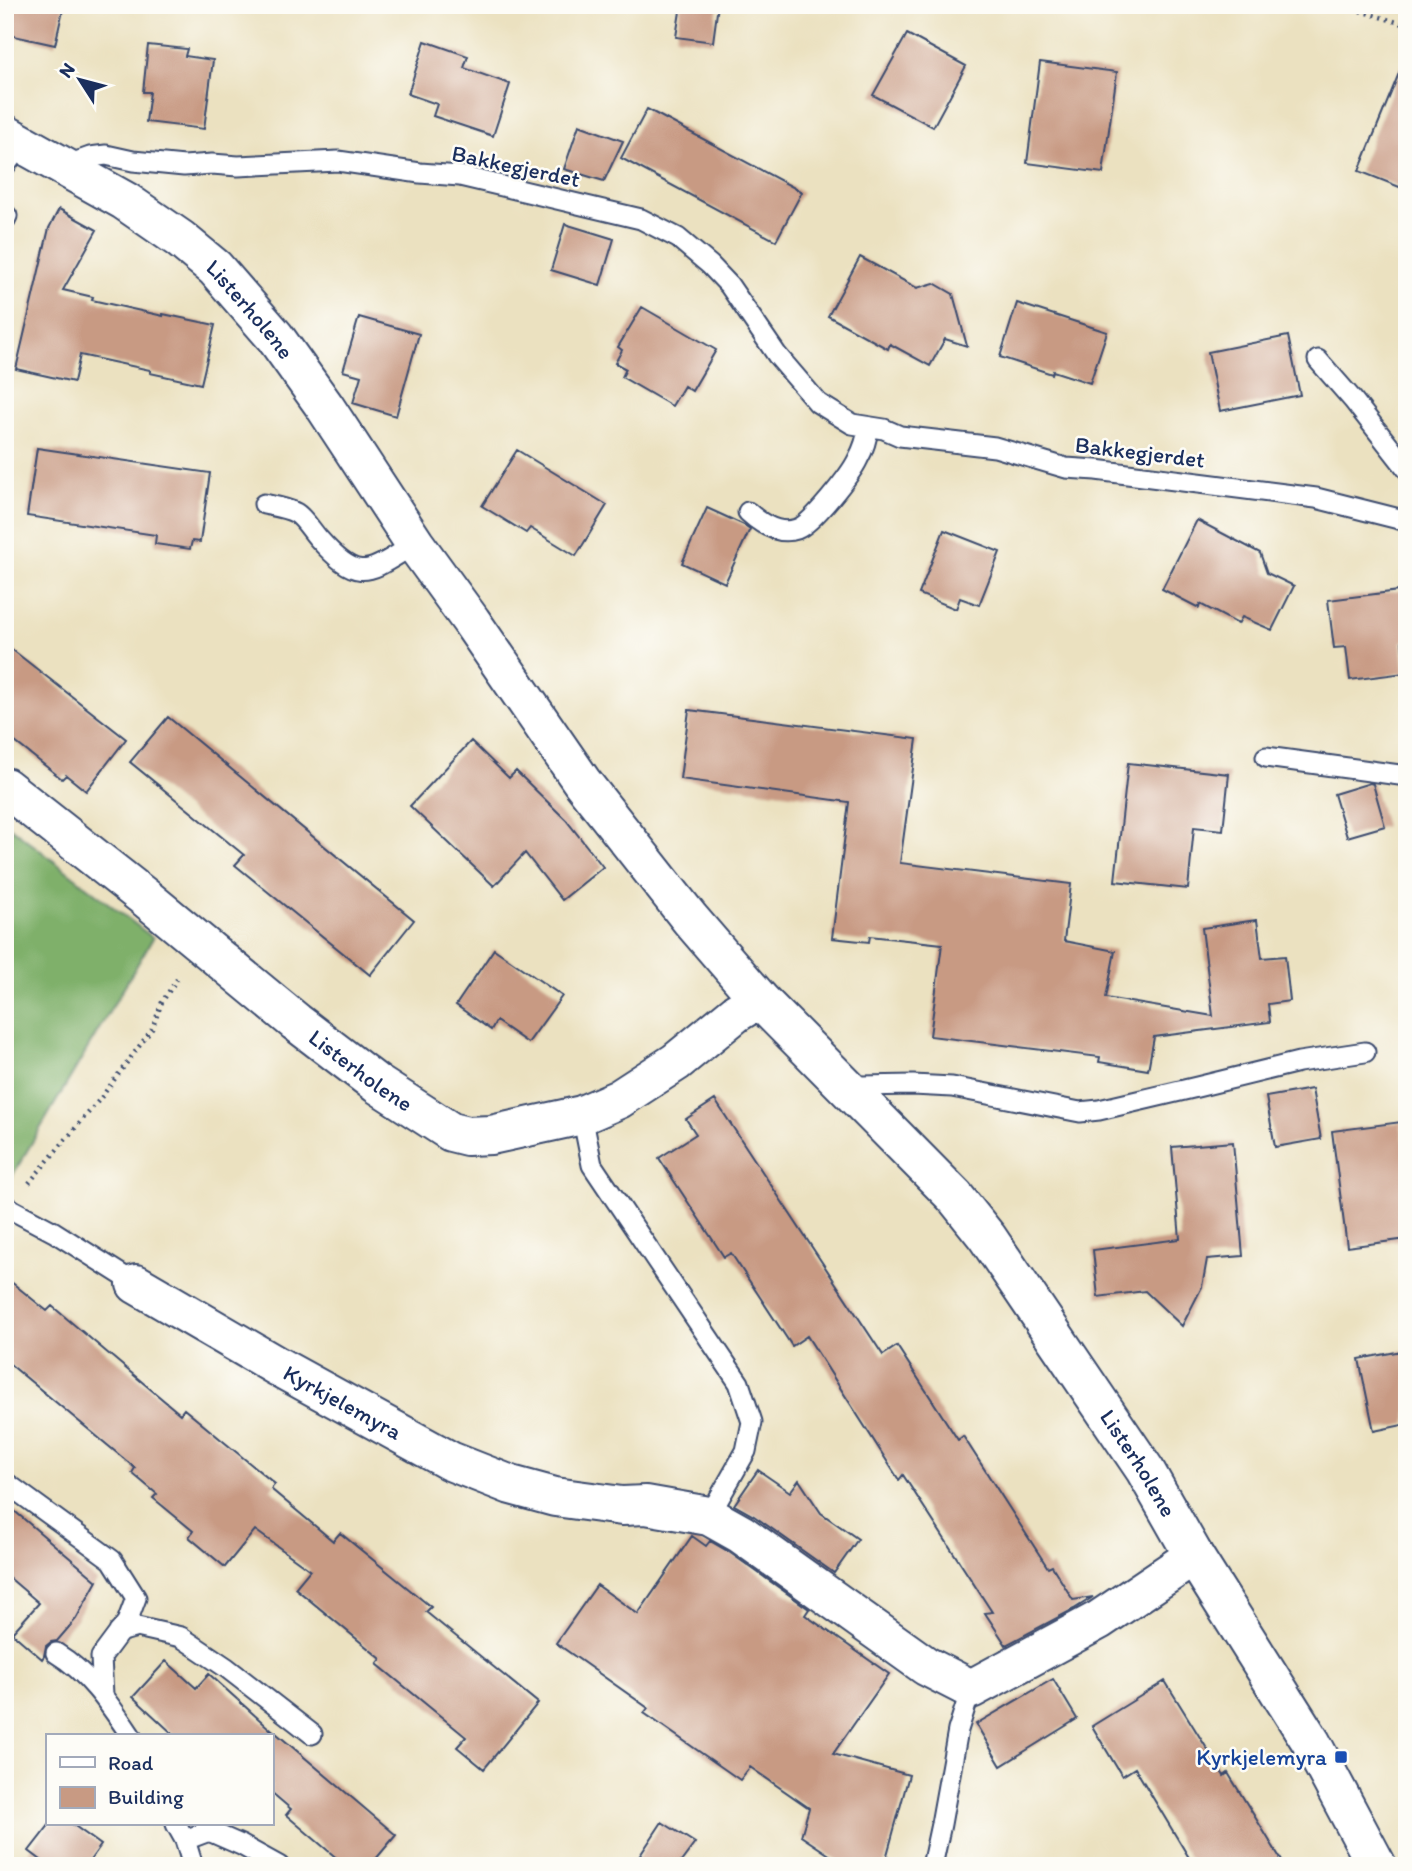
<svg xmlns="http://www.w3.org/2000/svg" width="1412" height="1871" viewBox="0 0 1412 1871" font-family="Itim,sans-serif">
	<rect width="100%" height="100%" fill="#fdfcf7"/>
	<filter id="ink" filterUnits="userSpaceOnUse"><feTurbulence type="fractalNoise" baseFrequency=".0143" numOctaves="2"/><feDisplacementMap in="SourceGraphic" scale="14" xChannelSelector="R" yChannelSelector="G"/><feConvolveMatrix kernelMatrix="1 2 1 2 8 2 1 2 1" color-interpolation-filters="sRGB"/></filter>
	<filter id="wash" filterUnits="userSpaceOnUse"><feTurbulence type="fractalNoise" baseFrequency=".00686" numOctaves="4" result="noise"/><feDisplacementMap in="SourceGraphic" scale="28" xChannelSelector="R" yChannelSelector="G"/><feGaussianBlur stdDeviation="1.57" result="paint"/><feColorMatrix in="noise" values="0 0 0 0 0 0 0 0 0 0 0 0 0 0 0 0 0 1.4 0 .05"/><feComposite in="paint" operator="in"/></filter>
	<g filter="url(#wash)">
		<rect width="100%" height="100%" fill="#ebe1c0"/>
		<path fill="#7fb06b" stroke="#4d7064" stroke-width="2" d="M 5,823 L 153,938 L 5,1188 Z"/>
		<g id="blocks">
			<path fill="#c89a83" d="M 5,5 L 64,5 L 55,45 L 5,34 Z
				M 681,5 L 718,5 L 713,42 L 676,37 Z
				M 907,34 L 966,66 L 933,127 L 873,95 Z
				M 425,41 L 468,56 L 464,68 L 510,84 L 493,136 L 433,116 L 437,104 L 408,94 Z
				M 148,45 L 187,49 L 185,56 L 213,60 L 204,129 L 146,122 L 150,92 L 143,92 Z
				M 1406,56 L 1407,56 L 1407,190 L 1359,171 Z
				M 1040,62 L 1117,72 L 1103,173 L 1027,163 Z
				M 647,109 L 802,192 L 776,241 L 621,158 Z
				M 579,125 L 623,141 L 604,181 L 564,169 Z
				M 59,209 L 97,230 L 63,290 L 93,297 L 92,300 L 163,316 L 163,314 L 215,325 L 201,384 L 150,373 L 150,370 L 80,355 L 74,382 L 16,369 L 49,228 Z
				M 565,224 L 614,239 L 600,285 L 551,270 Z
				M 860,257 L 917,288 L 934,283 L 953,294 L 967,346 L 945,339 L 930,366 L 890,344 L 888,349 L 828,316 Z
				M 1017,303 L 1107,332 L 1090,383 L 1053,371 L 1052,374 L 1000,357 Z
				M 642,307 L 716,350 L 692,391 L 684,386 L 672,406 L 622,377 L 626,369 L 615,363 L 622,350 L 618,347 Z
				M 359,317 L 419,334 L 396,416 L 353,403 L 361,376 L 343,371 Z
				M 1288,336 L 1300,395 L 1220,411 L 1208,352 Z
				M 37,448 L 210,473 L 200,542 L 192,541 L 190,549 L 155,544 L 156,535 L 27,516 Z
				M 517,450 L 607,505 L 576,556 L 530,528 L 526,533 L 482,506 Z
				M 707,508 L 744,525 L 750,529 L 725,583 L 682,563 Z
				M 1197,520 L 1260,553 L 1267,573 L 1294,586 L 1272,630 L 1242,617 L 1238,624 L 1200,604 L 1199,608 L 1162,589 Z
				M 944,530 L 1000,552 L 979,605 L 960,598 L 956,609 L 919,594 Z
				M 1407,590 L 1407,641 L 1402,641 L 1405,673 L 1350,680 L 1346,647 L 1334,648 L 1328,600 Z
				M 5,644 L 126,739 L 86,791 L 66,775 L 62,779 L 5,734 Z
				M 689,710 L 917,739 L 900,863 L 1071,884 L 1064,941 L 1115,951 L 1106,998 L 1213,1016 L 1202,928 L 1257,920 L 1262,958 L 1285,956 L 1290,1001 L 1268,1004 L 1270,1022 L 1154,1037 L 1148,1070 L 1099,1062 L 1100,1057 L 930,1036 L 942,944 L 870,936 L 869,942 L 832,938 L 849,802 L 680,779 Z
				M 168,717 L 414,920 L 370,975 L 235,865 L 244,855 L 130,762 Z
				M 471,741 L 509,778 L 516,771 L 566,820 L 603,867 L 562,900 L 525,853 L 494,886 L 410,806 Z
				M 1128,763 L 1229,774 L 1223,830 L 1194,827 L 1188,889 L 1115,881 Z
				M 1370,783 L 1373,784 L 1385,826 L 1347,837 L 1334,794 Z
				M 494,949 L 562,996 L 528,1043 L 496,1021 L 491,1030 L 456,1005 Z
				M 1312,1089 L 1321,1139 L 1275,1147 L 1266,1097 Z
				M 715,1100 L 883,1355 L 897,1346 L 958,1440 L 963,1436 L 1048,1568 L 1052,1566 L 1073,1600 L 1093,1597 L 1074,1609 L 1006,1645 L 985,1613 L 992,1612 L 903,1475 L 899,1480 L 807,1336 L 792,1346 L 731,1253 L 724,1257 L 659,1158 L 696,1134 L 686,1119 Z
				M 1401,1122 L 1407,1167 L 1407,1239 L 1347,1247 L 1332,1131 Z
				M 1233,1142 L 1243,1256 L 1207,1259 L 1202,1287 L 1182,1326 L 1145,1291 L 1098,1297 L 1093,1250 L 1180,1239 L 1172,1147 Z
				M 5,1277 L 47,1311 L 52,1306 L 180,1414 L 184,1409 L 275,1484 L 271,1489 L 333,1541 L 340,1533 L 431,1607 L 426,1612 L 538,1703 L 484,1769 L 457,1747 L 466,1737 L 377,1664 L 381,1659 L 295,1588 L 310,1570 L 255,1530 L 225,1567 L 189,1537 L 193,1531 L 153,1498 L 157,1494 L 132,1473 L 135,1468 L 5,1360 Z
				M 1407,1350 L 1407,1424 L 1374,1431 L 1359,1359 Z
				M 758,1470 L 790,1492 L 799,1480 L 821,1513 L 858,1539 L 834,1573 L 754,1516 L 734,1505 Z
				M 5,1503 L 97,1581 L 76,1619 L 57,1641 L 51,1642 L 46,1646 L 44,1656 L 42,1659 L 12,1633 L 39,1603 L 5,1574 Z
				M 692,1536 L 706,1546 L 710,1541 L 729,1552 L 809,1609 L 805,1615 L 889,1674 L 833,1754 L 909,1775 L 884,1866 L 846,1866 L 801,1836 L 809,1808 L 750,1767 L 740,1780 L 644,1713 L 648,1708 L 556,1643 L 597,1585 L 638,1614 Z
				M 166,1661 L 196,1688 L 209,1674 L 271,1730 L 271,1729 L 396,1835 L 370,1866 L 346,1866 L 286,1815 L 291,1809 L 271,1792 L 271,1736 L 175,1736 L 133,1697 Z
				M 1053,1679 L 1077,1719 L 1001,1766 L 976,1724 Z
				M 1165,1681 L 1224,1776 L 1228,1773 L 1285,1866 L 1194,1866 L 1135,1768 L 1122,1776 L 1092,1726 Z
				M 662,1822 L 695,1843 L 678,1866 L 633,1866 Z
				M 50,1824 L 72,1824 L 101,1845 L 86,1866 L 49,1866 L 29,1851 Z"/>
		</g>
	</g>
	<g filter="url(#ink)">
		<use href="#blocks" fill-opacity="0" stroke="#3a4a6d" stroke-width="2"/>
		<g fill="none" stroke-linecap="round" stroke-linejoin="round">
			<g stroke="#3a4a6d" stroke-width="23">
				<path id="service" d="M 5,166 L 22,143
					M 69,169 L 76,162 L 90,157 L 106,155 L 133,161 L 184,166 L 212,164 L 238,166 L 338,161 L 420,173 L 460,176 L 641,219 L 678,238 L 710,265 L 729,285 L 777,355 L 818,403 L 852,424 L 884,429 L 900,436 L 995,447 L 1066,468 L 1096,470 L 1316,498 L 1407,521
					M 5,214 L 7,216 L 5,220
					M 1318,360 L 1353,400 L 1407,469
					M 264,504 C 273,506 287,508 296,513 C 304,518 311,530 318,538 C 360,585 367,573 415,544
					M 748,512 C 761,524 779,535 797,529 C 812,524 851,474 858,459 C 863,450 867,438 868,428
					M 1266,757 L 1407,776
					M 853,1094 L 862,1086 L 913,1085 L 952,1087 L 1080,1112 L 1099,1110 L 1197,1087 L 1299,1062 L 1365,1052
					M 582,1115 L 592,1165 L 739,1383 L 752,1422 L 746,1451 L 709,1516
					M 5,1206 L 54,1232 L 136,1284
					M 5,1482 L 112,1560 L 136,1598 L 127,1622 L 101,1657 L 103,1695
					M 119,1632 L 137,1627 L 181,1637 L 227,1668 L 312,1734
					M 56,1653 C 89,1673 110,1705 131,1736
					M 176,1824 L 185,1840 L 193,1866
					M 185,1840 L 209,1831 L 241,1845 L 279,1866
					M 932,1866 L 941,1824 L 958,1730 L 971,1689"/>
			</g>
			<g stroke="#3a4a6d" stroke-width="42">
				<g id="minor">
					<path id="s1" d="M 5,787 L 147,899 L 296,1022 L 377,1084 L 451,1132 L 467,1136 L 491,1135 L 582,1115 L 619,1099 L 676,1062 L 736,1013 L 759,999"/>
					<path id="s2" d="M 136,1284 L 275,1365 L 450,1461 L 511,1485 L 555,1497 L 622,1506 L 646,1505 L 709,1516 L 741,1534 L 926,1666 L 971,1689 L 1099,1620 L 1194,1556"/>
				</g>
			</g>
			<g stroke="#3a4a6d" stroke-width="42">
				<g id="tertiary">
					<path id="s3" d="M 5,134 L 125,201 L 180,239 L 215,268 L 275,337 L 325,407 L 415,544 L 471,621 L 582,782 L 690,919 L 759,999 L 955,1197 L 987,1237 L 1145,1470 L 1194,1556 L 1311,1742 L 1377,1866"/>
				</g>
			</g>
			<path stroke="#3a4a6d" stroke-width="4.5" stroke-dasharray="2 5" stroke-linecap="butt" d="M 1340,5 L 1407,25
				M 29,1183 L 100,1099 L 152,1029 L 162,1002 L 177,979"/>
			<use href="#service" stroke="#fff" stroke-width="19"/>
			<use href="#minor" stroke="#fff" stroke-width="38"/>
			<use href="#tertiary" stroke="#fff" stroke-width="38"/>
		</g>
	</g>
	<rect fill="#1a4fb4" stroke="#fdfcf7" stroke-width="2.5" x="1334" y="1750" width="14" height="14" rx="3.5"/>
	<g text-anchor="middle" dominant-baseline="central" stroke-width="5" stroke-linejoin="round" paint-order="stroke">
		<g font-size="23" fill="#1b2f5e" stroke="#fdfcf7">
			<text transform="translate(516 166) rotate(12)">Bakkegjerdet</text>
			<text stroke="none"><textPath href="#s3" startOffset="304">Listerholene</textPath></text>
			<text transform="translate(1140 452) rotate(7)">Bakkegjerdet</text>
			<text stroke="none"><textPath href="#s1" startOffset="455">Listerholene</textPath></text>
			<text stroke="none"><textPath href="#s2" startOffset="238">Kyrkjelemyra</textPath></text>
			<text stroke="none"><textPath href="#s3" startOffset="1764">Listerholene</textPath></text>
		</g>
		<g font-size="23" fill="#164399" stroke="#fdfcf7" text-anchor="end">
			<text x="1327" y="1757">Kyrkjelemyra</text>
		</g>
	</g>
	<rect width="1412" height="1871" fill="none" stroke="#fdfcf7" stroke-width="28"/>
	<rect x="46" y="1734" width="228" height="91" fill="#fdfcf7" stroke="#a3aaba" stroke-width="2"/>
	<rect x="60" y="1757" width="35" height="10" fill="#ffffff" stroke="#a3aaba" stroke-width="2"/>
	<text x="108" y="1770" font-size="21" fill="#1b2f5e">Road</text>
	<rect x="60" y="1787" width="35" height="21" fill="#c89a83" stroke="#a3aaba" stroke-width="2"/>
	<text x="108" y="1804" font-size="21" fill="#1b2f5e">Building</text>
	<g transform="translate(80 80) rotate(306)" stroke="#fdfcf7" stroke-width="5" paint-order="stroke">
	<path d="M0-5L12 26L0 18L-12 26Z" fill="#1b2f5e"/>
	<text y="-10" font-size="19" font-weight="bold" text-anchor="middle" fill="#1b2f5e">N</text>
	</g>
</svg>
